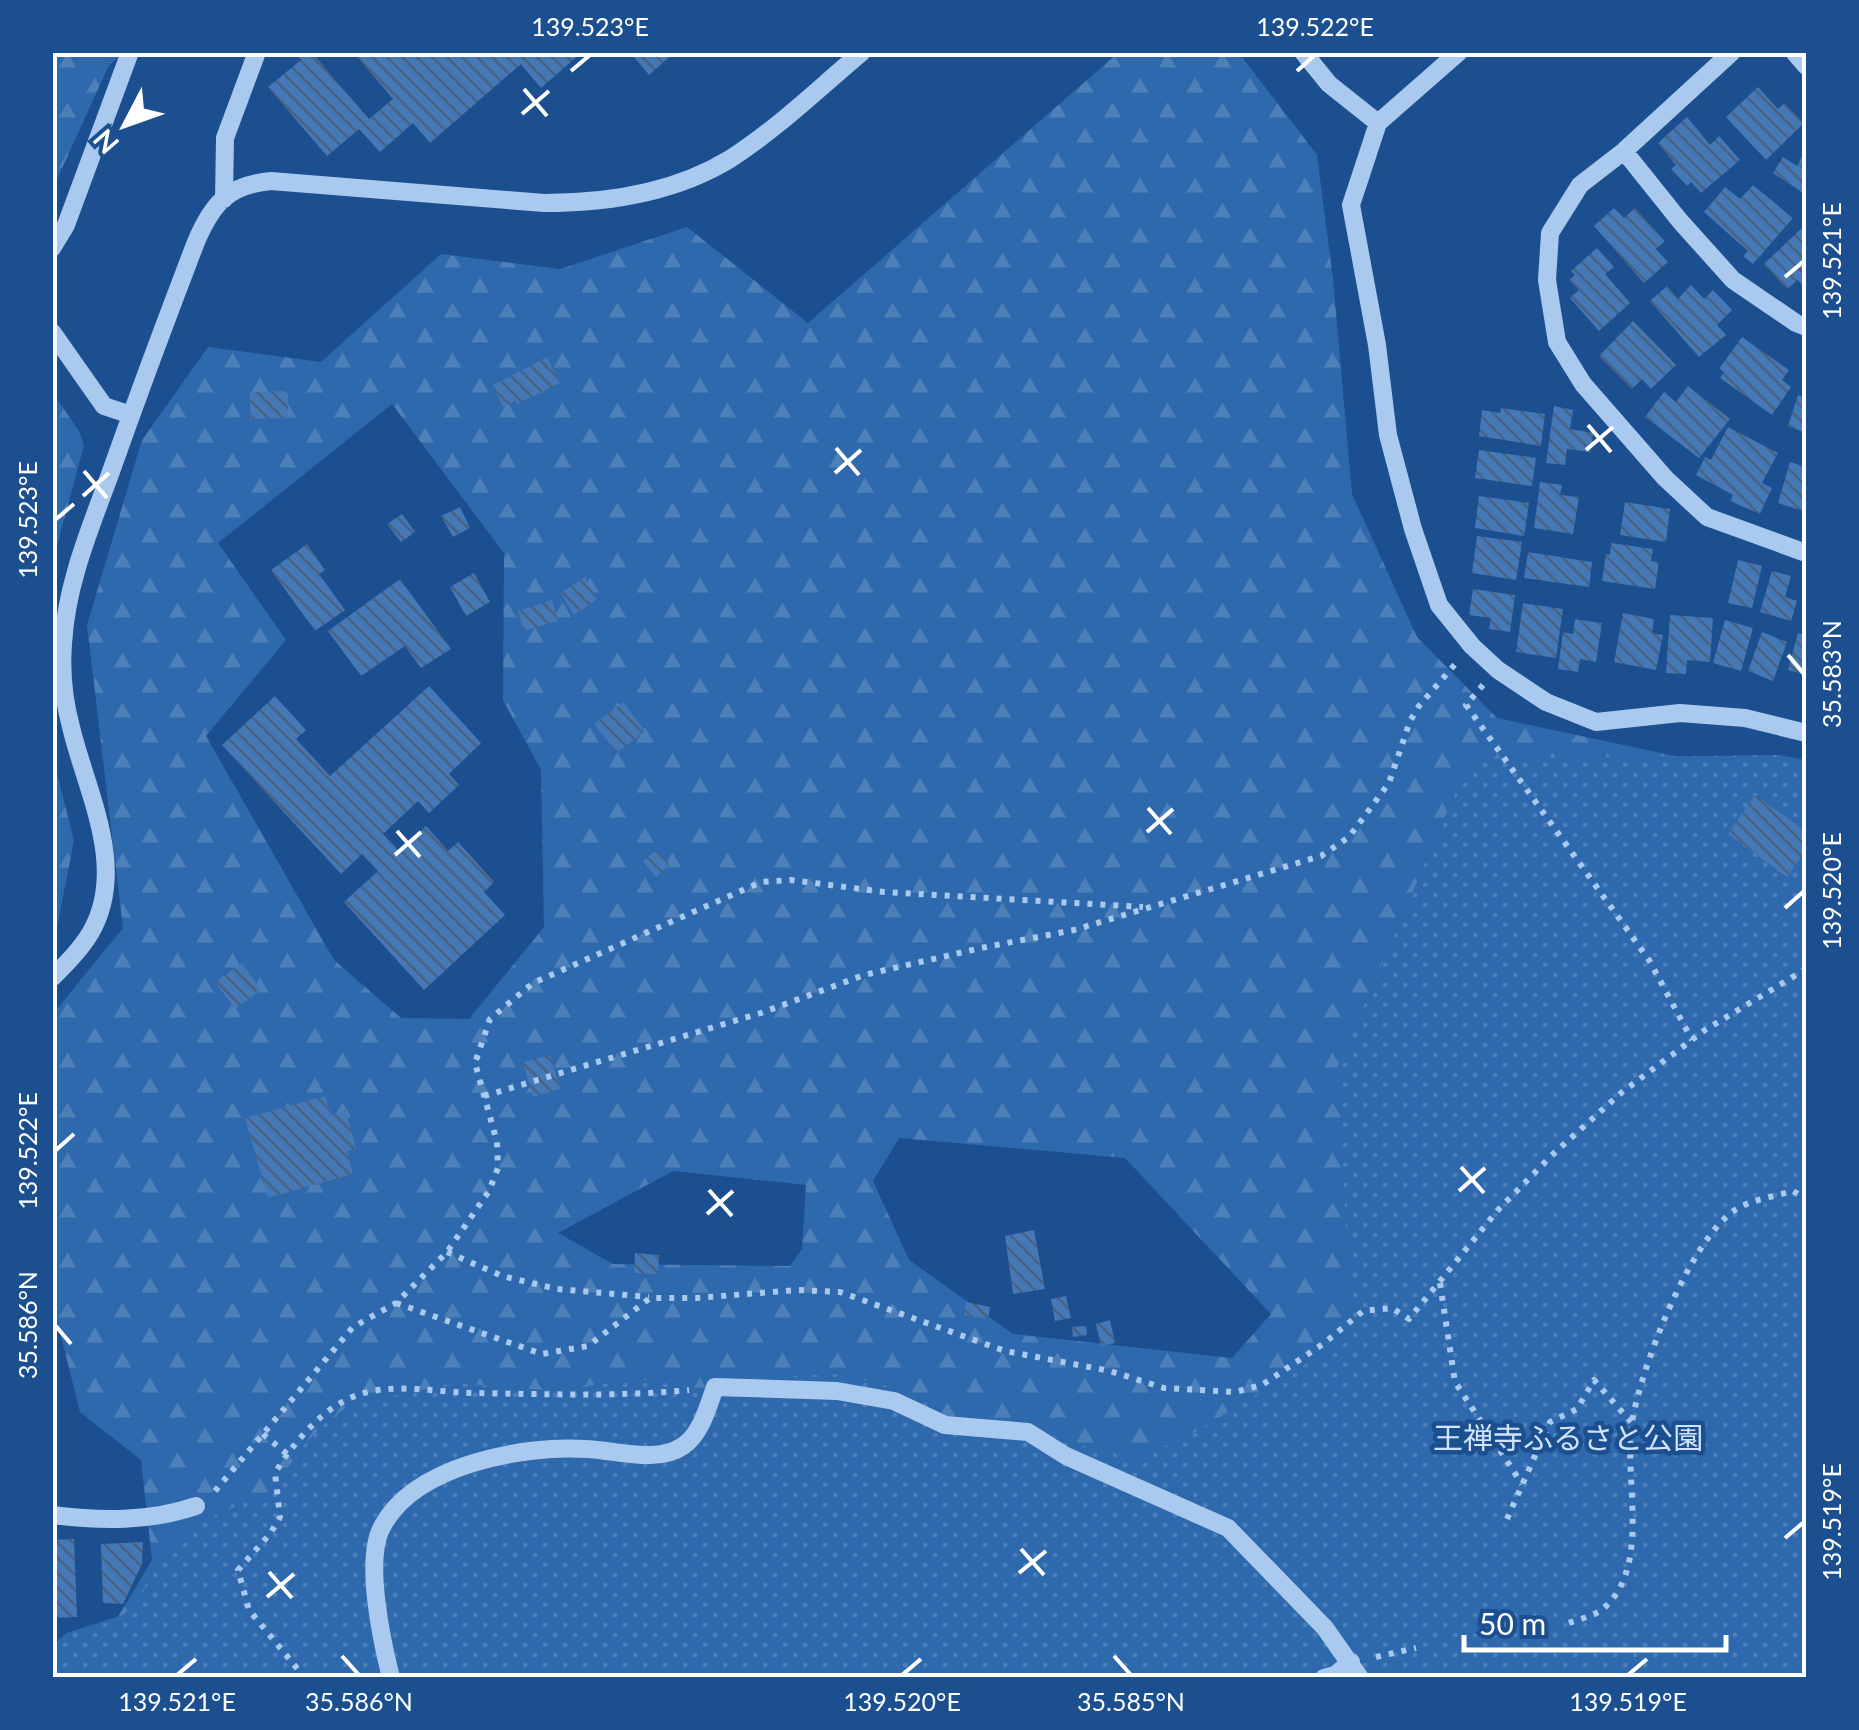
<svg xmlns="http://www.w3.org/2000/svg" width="1859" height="1730" viewBox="0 0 1859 1730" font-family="Lato,'Noto Sans JP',sans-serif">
	<defs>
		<pattern id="forest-firs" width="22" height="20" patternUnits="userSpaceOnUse" patternTransform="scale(2.5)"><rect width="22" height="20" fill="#2e69ad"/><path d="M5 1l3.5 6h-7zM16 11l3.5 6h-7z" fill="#4d80b9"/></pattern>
		<pattern id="park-dots" width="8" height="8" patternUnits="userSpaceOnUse" patternTransform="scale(2.5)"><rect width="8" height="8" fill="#2e69ad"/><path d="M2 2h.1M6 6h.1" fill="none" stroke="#4d80b9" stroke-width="1.8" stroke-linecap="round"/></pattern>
		<pattern id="building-back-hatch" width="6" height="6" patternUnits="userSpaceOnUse" patternTransform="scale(2.5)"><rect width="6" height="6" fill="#4478b7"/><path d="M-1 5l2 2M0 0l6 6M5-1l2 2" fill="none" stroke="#486282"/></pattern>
	</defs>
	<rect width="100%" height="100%" fill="#1b4f8f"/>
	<path fill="url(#forest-firs)" fill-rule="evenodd" d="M 53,53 L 124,53 L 109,65 L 53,188 Z
		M 1118,53 L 1239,53 L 1317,155 L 1333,279 L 1352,494 L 1417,637 L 1497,718 L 1806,784 L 1806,1677 L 103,1642 L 152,1560 L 141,1460 L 80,1412 L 53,1304 L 52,1015 L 123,928 L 87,625 L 142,440 L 208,347 L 321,362 L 441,254 L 560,269 L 687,227 L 808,323 ZM 392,404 L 504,553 L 503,700 L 541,770 L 544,927 L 469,1019 L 401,1018 L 334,960 L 206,736 L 286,640 L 218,543 ZM 899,1138 L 1125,1158 L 1271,1314 L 1232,1358 L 1013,1334 L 909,1260 L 873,1181 ZM 673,1171 L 806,1185 L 802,1249 L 790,1266 L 613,1264 L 558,1233 Z
		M 53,393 L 79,431 L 84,445 L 53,561 Z
		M 53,758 L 74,840 L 57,928 L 53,934 Z"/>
	<path fill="url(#park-dots)" d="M 1780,755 L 1806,760 L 1806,1677 L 53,1678 L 53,1645 L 66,1633 L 123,1615 L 142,1597 L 152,1561 L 212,1517 L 272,1490 L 304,1445 L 327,1421 L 350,1405 L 454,1383 L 544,1390 L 644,1380 L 694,1388 L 732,1386 L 790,1376 L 837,1374 L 881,1384 L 922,1400 L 946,1416 L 1019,1423 L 1077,1444 L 1137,1459 L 1199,1430 L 1351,1336 L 1338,1065 L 1470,759 Z"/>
	<path fill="url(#building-back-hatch)" d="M 294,52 L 311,52 L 369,119 L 393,99 L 353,52 L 582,52 L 541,88 L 521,64 L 430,143 L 413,123 L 380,152 L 359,129 L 327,156 L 268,87 L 301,60 Z
		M 630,52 L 675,52 L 649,75 Z
		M 1758,87 L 1778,109 L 1784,103 L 1804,123 L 1766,160 L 1726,117 Z
		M 1687,117 L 1710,145 L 1719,136 L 1740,160 L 1701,193 L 1691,182 L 1687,186 L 1671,169 L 1676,165 L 1658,143 Z
		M 1806,149 L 1806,195 L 1773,173 L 1783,157 L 1797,166 Z
		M 1753,185 L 1793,218 L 1753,264 L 1743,256 L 1748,251 L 1704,212 L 1725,187 L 1740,199 Z
		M 1614,208 L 1624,218 L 1635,208 L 1665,241 L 1656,249 L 1668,262 L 1644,283 L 1594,226 Z
		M 1805,225 L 1806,289 L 1798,280 L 1787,289 L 1764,264 Z
		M 1597,248 L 1614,267 L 1605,274 L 1630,303 L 1599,331 L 1570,298 L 1579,290 L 1569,280 L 1575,275 L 1571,271 Z
		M 1691,285 L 1704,299 L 1713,290 L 1732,310 L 1717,325 L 1726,335 L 1699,357 L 1650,301 L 1667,286 L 1678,299 Z
		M 1633,321 L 1676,365 L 1651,389 L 1642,379 L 1632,389 L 1599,356 Z
		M 1742,337 L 1789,370 L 1782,380 L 1791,387 L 1772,415 L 1720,378 L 1724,372 L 1719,369 Z
		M 547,357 L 560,383 L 517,404 L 516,400 L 503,407 L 493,385 Z
		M 1688,386 L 1730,419 L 1699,458 L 1645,417 L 1664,392 L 1676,402 Z
		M 288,391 L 288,418 L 250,419 L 250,392 Z
		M 1798,395 L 1806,398 L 1806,433 L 1788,426 Z
		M 1554,406 L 1573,410 L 1570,429 L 1593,433 L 1591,452 L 1567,449 L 1565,465 L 1546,463 Z
		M 1501,408 L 1545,414 L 1541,446 L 1479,436 L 1482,410 L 1500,413 Z
		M 1728,427 L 1778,453 L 1762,483 L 1772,488 L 1760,514 L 1730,501 L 1733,495 L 1696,475 L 1705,457 L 1711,460 Z
		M 1479,450 L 1536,458 L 1532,486 L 1475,478 Z
		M 1790,462 L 1806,467 L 1806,512 L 1778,503 Z
		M 1540,482 L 1562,485 L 1560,495 L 1579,497 L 1573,534 L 1534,528 Z
		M 1479,496 L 1529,503 L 1524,536 L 1475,528 Z
		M 1625,502 L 1670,509 L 1666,542 L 1620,535 Z
		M 460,507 L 470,528 L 453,537 L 441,516 Z
		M 402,514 L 415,532 L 401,542 L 387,524 Z
		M 1477,536 L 1522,542 L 1516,580 L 1472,573 Z
		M 1611,543 L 1653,549 L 1651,561 L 1659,562 L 1655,589 L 1602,581 L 1606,554 L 1610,555 Z
		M 307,544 L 325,570 L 319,574 L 345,610 L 315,631 L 271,570 Z
		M 1528,552 L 1592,562 L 1589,587 L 1524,578 Z
		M 1738,560 L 1762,566 L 1752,608 L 1728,603 Z
		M 1772,571 L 1791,576 L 1785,597 L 1797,601 L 1791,621 L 1760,612 Z
		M 474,573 L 490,602 L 466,616 L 450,587 Z
		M 585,577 L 597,599 L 574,615 L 561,593 Z
		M 400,579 L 451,649 L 421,668 L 405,646 L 361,676 L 328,631 Z
		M 1473,589 L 1515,595 L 1510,632 L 1489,629 L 1491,618 L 1469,615 Z
		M 552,600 L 558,621 L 524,631 L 518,611 Z
		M 1523,603 L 1563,609 L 1556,658 L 1516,652 Z
		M 1623,613 L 1654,619 L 1652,633 L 1663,635 L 1656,670 L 1614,662 Z
		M 1670,615 L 1713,618 L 1710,662 L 1687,660 L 1686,674 L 1666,673 Z
		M 1575,619 L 1602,623 L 1596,662 L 1580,659 L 1578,672 L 1558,669 L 1563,632 L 1573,634 Z
		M 1725,620 L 1753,628 L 1741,671 L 1713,663 Z
		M 1762,632 L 1787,642 L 1773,681 L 1748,671 Z
		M 1798,633 L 1806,635 L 1806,675 L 1788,670 Z
		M 429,686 L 481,743 L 449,774 L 459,785 L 429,813 L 418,801 L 383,834 L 399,851 L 426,826 L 448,851 L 458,842 L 494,882 L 484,892 L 505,915 L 424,990 L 344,902 L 378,871 L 362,854 L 341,874 L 222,745 L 275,696 L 306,730 L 296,739 L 330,776 Z
		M 623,702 L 645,731 L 617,753 L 594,724 Z
		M 1755,795 L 1806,831 L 1806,850 L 1787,877 L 1728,834 Z
		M 656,850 L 670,865 L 656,877 L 643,861 Z
		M 242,963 L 261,990 L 235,1009 L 215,982 Z
		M 550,1055 L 560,1089 L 533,1097 L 523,1062 Z
		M 325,1096 L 331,1115 L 345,1110 L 356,1148 L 347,1151 L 353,1174 L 268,1198 L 245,1118 Z
		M 1034,1230 L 1045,1289 L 1013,1294 L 1005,1236 Z
		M 635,1253 L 659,1255 L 658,1274 L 634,1273 Z
		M 1066,1296 L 1071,1318 L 1055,1321 L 1051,1299 Z
		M 966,1302 L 990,1307 L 988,1319 L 964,1315 Z
		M 1110,1320 L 1115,1343 L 1101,1346 L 1096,1324 Z
		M 1086,1326 L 1087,1335 L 1073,1337 L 1072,1327 Z
		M 74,1539 L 77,1617 L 52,1618 L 52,1540 Z
		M 143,1542 L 142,1564 L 123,1604 L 103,1603 L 101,1544 Z"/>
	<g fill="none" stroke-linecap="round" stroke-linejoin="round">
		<path stroke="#a9c9ee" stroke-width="6" stroke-dasharray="5 8" stroke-linecap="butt" d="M 1483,685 L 1466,705 L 1649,960 L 1692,1040
			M 484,1096 L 761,1013 L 864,975 L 981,948 L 1074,930 L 1321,856 L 1349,837 L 1389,783 L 1410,721 L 1419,706 L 1457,662
			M 447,1252 L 502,1276 L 557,1289 L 649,1297
			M 1440,1283 L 1455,1382 L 1522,1484
			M 396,1303 L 542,1354 L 588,1346 L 650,1298 L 697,1298 L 797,1290 L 840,1292 L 1005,1351 L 1110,1371 L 1164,1388 L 1235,1392 L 1262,1385 L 1323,1344 L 1363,1311 L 1392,1308 L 1409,1319 L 1498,1210 L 1551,1156 L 1621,1093 L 1705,1030 L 1806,969
			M 263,1434 L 287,1454 C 306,1431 322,1411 350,1398 C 388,1381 432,1392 472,1393 C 545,1394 617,1397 689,1390
			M 287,1454 L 275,1473 L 280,1517 L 270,1534 L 238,1570 L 249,1610 L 305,1678
			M 215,1491 L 353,1327 L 396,1303 L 447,1252 L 489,1191 L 498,1168 L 497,1142 L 475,1063 L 490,1019 L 533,983 L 761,882 L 791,880 L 884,892 L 1143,907
			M 1507,1519 L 1550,1422 L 1577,1409 L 1594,1380 L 1631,1422
			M 1569,1623 C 1580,1619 1596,1615 1604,1608 C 1652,1565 1623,1477 1632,1422 C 1641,1368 1689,1241 1735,1210 C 1750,1200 1776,1196 1793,1191 L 1806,1199
			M 1376,1657 L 1416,1648"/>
		<path stroke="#a9c9ee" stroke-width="18" d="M 1303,52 L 1329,84 L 1378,123
			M 1459,52 L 1378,123 L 1351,205 L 1377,345 L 1388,435 L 1413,529 L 1439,605 L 1472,646 L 1498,670 L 1546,702 L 1596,722 L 1680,713 L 1745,718 L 1806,733
			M 1732,52 L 1624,151 L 1580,185 L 1550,233 L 1547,280 L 1557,342 L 1583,384 L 1665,478 L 1707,517 L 1806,553
			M 1794,52 L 1806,66
			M 1624,151 L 1680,221 L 1733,280 L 1796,323 L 1806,327
			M 224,199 L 225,138 L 257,52
			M 52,248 L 66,225 L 130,52
			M 52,332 L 104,406 L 131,415
			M 52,978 C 66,964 81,949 91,932 C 128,867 86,791 71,727 C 64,701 61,671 63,644 C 66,586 89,531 109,477 C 137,398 166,320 196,242 C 212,204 228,185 271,181 L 544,203 C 607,203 676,192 730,159 C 777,129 819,88 862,52
			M 52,1515 C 101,1521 149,1522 196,1506
			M 391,1678 C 382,1642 364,1560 382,1527 C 414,1465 523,1445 586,1449 C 616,1450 657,1464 683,1446 C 701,1434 708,1407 715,1387 L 837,1391 L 894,1401 L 945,1425 L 1028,1432 L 1066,1456 L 1228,1528 L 1325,1628 L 1360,1678
			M 1324,1678 L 1335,1675 L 1351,1662"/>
	</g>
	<path fill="none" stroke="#fff" stroke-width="4" d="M 571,71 L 590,55M 1297,71 L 1315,55M 524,89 L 547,116M 522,114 L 549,91M 1785,277 L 1804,261M 1588,425 L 1611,452M 836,448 L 859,475M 1586,450 L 1613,427M 84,471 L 107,498M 835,473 L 861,450M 83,496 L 109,473M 55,520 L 74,504M 1788,655 L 1804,674M 1148,808 L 1171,834M 397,831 L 420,857M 1147,832 L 1173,809M 395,855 L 421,832M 1785,908 L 1804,891M 55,1151 L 74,1134M 1461,1167 L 1484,1193M 709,1190 L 732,1216M 1459,1191 L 1485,1168M 707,1214 L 733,1191M 55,1325 L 71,1344M 1785,1538 L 1804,1522M 1021,1549 L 1044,1575M 269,1572 L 292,1598M 1019,1573 L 1046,1551M 267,1597 L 294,1574M 342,1656 L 359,1675M 1114,1656 L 1131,1675M 177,1675 L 196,1659M 902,1675 L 921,1659M 1628,1675 L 1647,1659"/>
	<g text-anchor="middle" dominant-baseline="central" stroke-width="9" stroke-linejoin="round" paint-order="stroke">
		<g font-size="30" fill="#cfe3fa" stroke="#1b4f8f">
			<text x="1568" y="1437">王禅寺ふるさと公園</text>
		</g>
	</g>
	<rect width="1859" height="1730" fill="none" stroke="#1b4f8f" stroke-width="110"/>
	<g transform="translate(125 125) rotate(229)" stroke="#1b4f8f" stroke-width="8" paint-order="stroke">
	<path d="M0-8L18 38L0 25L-18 38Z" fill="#ffffff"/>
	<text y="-15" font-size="28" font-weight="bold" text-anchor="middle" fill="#ffffff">N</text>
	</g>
	<path d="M1464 1635v15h262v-15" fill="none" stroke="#ffffff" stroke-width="5"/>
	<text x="1479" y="1635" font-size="30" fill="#ffffff" stroke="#1b4f8f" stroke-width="8" paint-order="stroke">50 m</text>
	<rect x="55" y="55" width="1749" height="1620" fill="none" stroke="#fff" stroke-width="4"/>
	<g font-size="25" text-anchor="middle" fill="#fff">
		<text x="590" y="36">139.523°E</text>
		<text x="1315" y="36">139.522°E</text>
		<text transform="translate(1832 261) rotate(-90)" y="9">139.521°E</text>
		<text transform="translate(28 520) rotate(-90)" y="9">139.523°E</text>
		<text transform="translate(1832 674) rotate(-90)" y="9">35.583°N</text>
		<text transform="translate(1832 891) rotate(-90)" y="9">139.520°E</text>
		<text transform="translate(28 1151) rotate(-90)" y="9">139.522°E</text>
		<text transform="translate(28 1325) rotate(-90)" y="9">35.586°N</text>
		<text transform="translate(1832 1522) rotate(-90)" y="9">139.519°E</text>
		<text x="177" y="1711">139.521°E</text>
		<text x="359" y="1711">35.586°N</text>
		<text x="902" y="1711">139.520°E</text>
		<text x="1131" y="1711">35.585°N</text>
		<text x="1628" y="1711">139.519°E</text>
	</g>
</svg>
